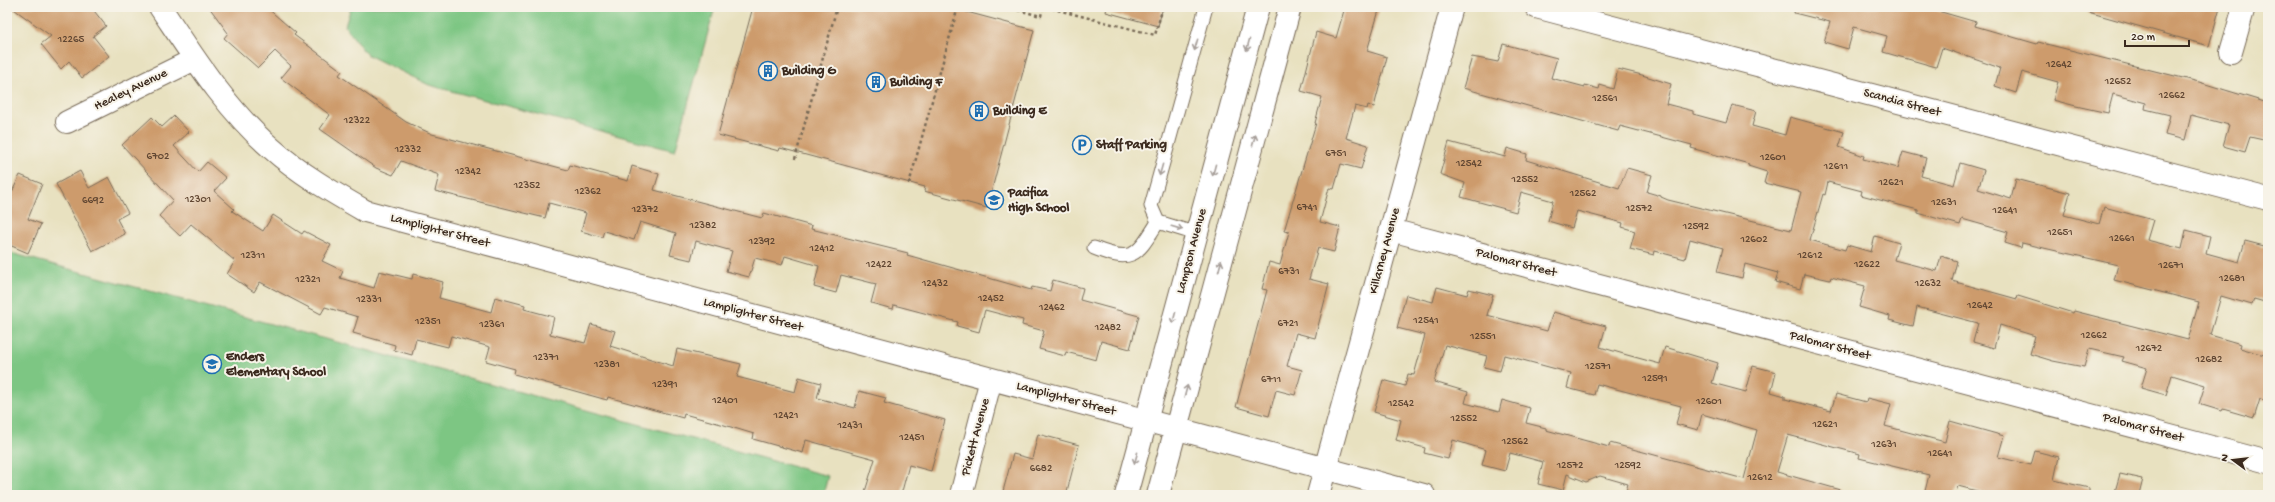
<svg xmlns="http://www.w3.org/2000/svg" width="2275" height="502" viewBox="0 0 2275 502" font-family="'Gochi Hand',sans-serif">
	<rect width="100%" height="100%" fill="#f7f3e8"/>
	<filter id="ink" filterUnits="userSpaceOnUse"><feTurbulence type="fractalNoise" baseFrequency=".025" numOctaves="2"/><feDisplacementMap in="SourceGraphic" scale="8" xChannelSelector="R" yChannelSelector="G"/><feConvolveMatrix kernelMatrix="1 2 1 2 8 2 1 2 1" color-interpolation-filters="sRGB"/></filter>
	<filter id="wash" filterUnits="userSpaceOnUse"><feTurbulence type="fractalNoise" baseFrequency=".012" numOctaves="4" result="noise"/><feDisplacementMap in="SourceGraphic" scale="16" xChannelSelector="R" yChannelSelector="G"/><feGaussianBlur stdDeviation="0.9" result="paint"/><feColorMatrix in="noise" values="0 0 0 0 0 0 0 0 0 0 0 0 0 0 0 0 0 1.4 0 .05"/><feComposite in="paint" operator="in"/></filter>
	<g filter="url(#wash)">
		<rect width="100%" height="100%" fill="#e8e1c0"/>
		<path fill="#7dc683" stroke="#5c7850" d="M 351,7 L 715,7 L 675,151 L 429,85 L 366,54 L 345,26 Z
			M 7,252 L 828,476 L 823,495 L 7,495 Z"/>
		<g id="blocks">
			<path fill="#cd9b6c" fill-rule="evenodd" d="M 11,7 L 91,7 L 106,26 L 93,36 L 109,56 L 82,78 L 69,61 L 61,69 L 41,44 L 51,36 Z
				M 209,7 L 266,7 L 296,33 L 294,35 L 342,71 L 339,75 L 406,122 L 432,134 L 568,170 L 570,165 L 628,181 L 632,166 L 659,174 L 654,190 L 762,218 L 764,213 L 812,226 L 811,229 L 908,253 L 907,255 L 1031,290 L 1032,287 L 1050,291 L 1053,280 L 1083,288 L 1080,300 L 1139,316 L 1130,349 L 1101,341 L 1096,360 L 1066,352 L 1065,356 L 1039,349 L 1044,331 L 1022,325 L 1023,320 L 985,310 L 979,332 L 957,326 L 958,322 L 894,305 L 893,309 L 871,303 L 876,284 L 841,275 L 836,293 L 814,287 L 819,266 L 785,256 L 782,265 L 755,258 L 749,277 L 726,271 L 732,251 L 696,241 L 691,260 L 670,255 L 676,233 L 640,222 L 634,240 L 604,231 L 602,237 L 581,231 L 586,213 L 549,203 L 545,218 L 435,191 L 439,175 L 401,161 L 393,175 L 376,168 L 320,129 L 330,115 L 281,78 L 291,66 L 275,51 L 258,68 L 224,38 L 228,33 Z
				M 753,7 L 948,7 L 1034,30 L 987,208 L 924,191 L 925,187 L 780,148 L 779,151 L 718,135 Z
				M 1107,7 L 1163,7 L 1158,26 L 1106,12 Z
				M 1345,7 L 1380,7 L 1367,51 L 1387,57 L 1374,107 L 1368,105 L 1367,109 L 1355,106 L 1346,138 L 1368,145 L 1361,169 L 1341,164 L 1334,189 L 1329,188 L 1320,222 L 1340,227 L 1334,252 L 1318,248 L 1309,279 L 1329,284 L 1315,338 L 1296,333 L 1287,366 L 1302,370 L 1295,395 L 1276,390 L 1269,416 L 1236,407 L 1267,290 L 1262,289 L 1269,262 L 1280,265 L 1289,232 L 1284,231 L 1316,123 L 1315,123 L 1322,97 L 1301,91 L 1316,32 L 1336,38 Z
				M 1795,7 L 1924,7 L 1976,22 L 1975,26 L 2037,44 L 2038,42 L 2199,82 L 2268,103 L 2268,141 L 2250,137 L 2245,152 L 2223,146 L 2229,125 L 2191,115 L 2185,140 L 2165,135 L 2170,115 L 2145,109 L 2146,103 L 2113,94 L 2108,113 L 2076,106 L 2053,100 L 2058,82 L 2022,72 L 2016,93 L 1995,86 L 2000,68 L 1942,48 L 1936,67 L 1883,52 L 1887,36 L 1854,27 L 1848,49 L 1824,42 L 1830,22 L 1794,13 Z
				M 2089,7 L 2220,7 L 2209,46 L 2088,12 Z
				M 1503,44 L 1557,58 L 1551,78 L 1585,87 L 1585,85 L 1599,89 L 1600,85 L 1613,89 L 1618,69 L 1642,75 L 1671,84 L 1666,104 L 1693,111 L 1693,114 L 1726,123 L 1732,105 L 1756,111 L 1752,126 L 1785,135 L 1790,117 L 1819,125 L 1844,132 L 1839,147 L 1864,156 L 1863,159 L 1898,168 L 1903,152 L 1926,158 L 1921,176 L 1954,185 L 1960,163 L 1984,170 L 1978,189 L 2011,199 L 2016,179 L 2070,193 L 2064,215 L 2099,224 L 2104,207 L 2153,220 L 2147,240 L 2182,249 L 2186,230 L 2210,236 L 2206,253 L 2239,262 L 2245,241 L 2268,247 L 2268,303 L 2254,299 L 2252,305 L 2221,296 L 2210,335 L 2241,344 L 2240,348 L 2268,356 L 2268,401 L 2260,399 L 2254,418 L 2223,409 L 2222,411 L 2199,404 L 2205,385 L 2172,375 L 2166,395 L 2141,388 L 2147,368 L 2122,361 L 2124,357 L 2089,349 L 2084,367 L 2053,361 L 2030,354 L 2035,336 L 2000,325 L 1994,348 L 1973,342 L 1978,323 L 1917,307 L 1913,326 L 1889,320 L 1890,316 L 1859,307 L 1865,286 L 1831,277 L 1830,280 L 1804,274 L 1800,289 L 1775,282 L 1778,273 L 1745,264 L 1742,278 L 1717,272 L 1723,248 L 1690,239 L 1685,259 L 1655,251 L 1654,255 L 1630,249 L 1635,231 L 1622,227 L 1623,223 L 1577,211 L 1572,228 L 1548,221 L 1553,201 L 1521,192 L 1516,212 L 1461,197 L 1465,183 L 1440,174 L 1449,142 L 1505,157 L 1507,148 L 1527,154 L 1526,160 L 1619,188 L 1627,168 L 1652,175 L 1647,192 L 1661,196 L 1661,197 L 1668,200 L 1791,230 L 1801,192 L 1764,183 L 1767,172 L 1748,166 L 1749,164 L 1691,148 L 1692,145 L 1620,126 L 1618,131 L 1463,88 L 1472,57 L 1498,62 ZM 1828,182 L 1862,191 L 1861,195 L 1918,210 L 1918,213 L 1960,225 L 1962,219 L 2008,232 L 2005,243 L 2021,248 L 2022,243 L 2118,265 L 2114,280 L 2199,302 L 2188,340 L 2074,311 L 2073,313 L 2018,296 L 2017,299 L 1952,281 L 1957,261 L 1941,256 L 1937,271 L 1894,260 L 1899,243 L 1875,236 L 1871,252 L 1847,245 L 1845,250 L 1810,240 L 1823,194 L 1825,195 Z
				M 174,116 L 189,132 L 174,146 L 198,172 L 207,162 L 226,178 L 214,191 L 234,209 L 232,211 L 263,231 L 273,215 L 302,234 L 304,231 L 331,245 L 322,261 L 343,271 L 340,278 L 374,288 L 379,271 L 412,279 L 413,274 L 443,282 L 439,298 L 491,312 L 495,297 L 525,305 L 524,309 L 554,317 L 550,334 L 585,343 L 591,324 L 615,331 L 610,346 L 673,366 L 677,349 L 741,364 L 737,377 L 795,392 L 799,377 L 821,383 L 817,398 L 855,408 L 859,391 L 886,398 L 884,403 L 945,420 L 931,471 L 909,465 L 901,495 L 864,495 L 875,459 L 806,440 L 803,453 L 753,439 L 754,434 L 721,424 L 684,414 L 683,418 L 608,397 L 607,400 L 582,393 L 514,374 L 515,369 L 486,361 L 490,347 L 451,336 L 448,347 L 416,339 L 412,355 L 394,350 L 395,345 L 353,333 L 358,317 L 325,307 L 321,314 L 260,282 L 254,292 L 227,274 L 235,261 L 191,224 L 180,236 L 159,216 L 173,200 L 122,145 L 152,117 L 162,127 Z
				M 80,171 L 89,188 L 109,177 L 128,213 L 117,219 L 125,234 L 92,251 L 56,184 Z
				M 20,175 L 42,184 L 28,219 L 41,224 L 28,253 L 7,244 L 7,190 L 12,192 Z
				M 1437,287 L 1467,295 L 1469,289 L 1493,295 L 1487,315 L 1547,331 L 1553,312 L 1606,326 L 1600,347 L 1627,355 L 1660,364 L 1665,347 L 1718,363 L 1712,383 L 1746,392 L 1753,366 L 1776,372 L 1771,392 L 1785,396 L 1785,399 L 1831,411 L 1836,394 L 1866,402 L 1867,398 L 1891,404 L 1885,426 L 1945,442 L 1950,421 L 2004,436 L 1998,457 L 2031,465 L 2035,451 L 2059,457 L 2054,480 L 2089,488 L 2089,495 L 1992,495 L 1958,486 L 1955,495 L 1924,495 L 1929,475 L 1859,458 L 1860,454 L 1788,435 L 1777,472 L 1841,490 L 1840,495 L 1625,495 L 1628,484 L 1600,476 L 1586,482 L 1567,474 L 1563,490 L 1538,484 L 1543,462 L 1510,453 L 1505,471 L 1482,465 L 1486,450 L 1453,440 L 1448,459 L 1424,453 L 1425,448 L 1396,440 L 1401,420 L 1374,412 L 1383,380 L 1405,386 L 1408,374 L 1414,375 L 1425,335 L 1397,328 L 1406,295 L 1433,302 ZM 1445,345 L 1487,356 L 1484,367 L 1500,371 L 1504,355 L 1571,373 L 1567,388 L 1594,395 L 1597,384 L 1681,406 L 1676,424 L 1698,430 L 1702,414 L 1757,430 L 1744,479 L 1610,443 L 1609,447 L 1546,430 L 1546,428 L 1526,423 L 1530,408 L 1502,400 L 1499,412 L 1465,403 L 1468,392 L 1434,382 Z
				M 1038,434 L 1079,445 L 1066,495 L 1002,495 L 1013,454 L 1032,459 Z
				M 2120,474 L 2143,479 L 2139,495 L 2114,495 Z"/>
		</g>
	</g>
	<g filter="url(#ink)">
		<use href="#blocks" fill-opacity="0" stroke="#786a57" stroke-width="1"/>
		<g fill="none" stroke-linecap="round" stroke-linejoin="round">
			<g stroke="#786a57" stroke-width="15">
				<path id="service" d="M 1197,234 L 1158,222 L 1151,206 L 1206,7
					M 1094,248 C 1134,264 1137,255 1158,222"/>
			</g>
			<g stroke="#786a57" stroke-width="24">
				<path id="minor" d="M 160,7 C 193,56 226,109 271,148 C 299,173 332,192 365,211 L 1424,495
					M 1536,7 L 2268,199
					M 2231,52 L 2244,7
					M 67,122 L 195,59
					M 1391,230 L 2268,462
					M 961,495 L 991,379
					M 1318,495 L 1452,7"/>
			</g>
			<g stroke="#786a57" stroke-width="24">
				<path id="secondary" d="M 1126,495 L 1258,7
					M 1158,495 L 1290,7"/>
			</g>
			<path stroke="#786a57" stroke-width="2.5" stroke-dasharray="3 3" stroke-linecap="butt" d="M 1006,7 L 1041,16 L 1043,7
				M 1046,7 L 1155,35 L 1163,7
				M 795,159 L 837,7
				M 909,184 L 958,7"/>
			<use href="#service" stroke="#fff" stroke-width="13"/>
			<use href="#minor" stroke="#fff" stroke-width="22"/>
			<use href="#secondary" stroke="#fff" stroke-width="22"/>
		</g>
		<defs><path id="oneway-shaft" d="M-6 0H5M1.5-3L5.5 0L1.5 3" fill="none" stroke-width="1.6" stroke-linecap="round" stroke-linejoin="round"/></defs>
		<g stroke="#a79f9a">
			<use href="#oneway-shaft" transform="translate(1196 45) rotate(106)"/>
			<use href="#oneway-shaft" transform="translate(1248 45) rotate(105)"/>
			<use href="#oneway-shaft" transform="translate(1254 140) rotate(-75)"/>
			<use href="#oneway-shaft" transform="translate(1161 170) rotate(106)"/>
			<use href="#oneway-shaft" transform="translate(1214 170) rotate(105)"/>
			<use href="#oneway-shaft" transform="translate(1177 228) rotate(16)"/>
			<use href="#oneway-shaft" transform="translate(1220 266) rotate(-75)"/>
			<use href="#oneway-shaft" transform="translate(1174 318) rotate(105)"/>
			<use href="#oneway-shaft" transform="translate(1186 391) rotate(-75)"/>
			<use href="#oneway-shaft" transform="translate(1136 458) rotate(105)"/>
		</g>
	</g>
	<defs>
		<g id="building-ring" transform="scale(1)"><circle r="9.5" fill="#f7f3e8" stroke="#1f6fb2" stroke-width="1.5"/><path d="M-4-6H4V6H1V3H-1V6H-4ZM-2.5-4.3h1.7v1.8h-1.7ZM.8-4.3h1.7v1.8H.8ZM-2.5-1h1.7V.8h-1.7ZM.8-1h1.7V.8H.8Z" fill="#1f6fb2"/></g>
		<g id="parking-ring" transform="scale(1)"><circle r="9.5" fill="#f7f3e8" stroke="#1f6fb2" stroke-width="1.5"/><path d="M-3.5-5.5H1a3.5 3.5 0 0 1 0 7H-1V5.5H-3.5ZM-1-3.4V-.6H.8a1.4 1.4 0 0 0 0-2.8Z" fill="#1f6fb2"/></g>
		<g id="school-ring" transform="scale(1)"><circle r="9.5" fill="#f7f3e8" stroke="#1f6fb2" stroke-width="1.5"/><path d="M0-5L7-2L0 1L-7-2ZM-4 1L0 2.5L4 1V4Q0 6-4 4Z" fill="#1f6fb2"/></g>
	</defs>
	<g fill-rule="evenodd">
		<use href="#building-ring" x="768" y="71"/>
		<use href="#building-ring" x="876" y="82"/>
		<use href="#building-ring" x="979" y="111"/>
		<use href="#parking-ring" x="1082" y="145"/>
		<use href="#school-ring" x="994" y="200"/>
		<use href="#school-ring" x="212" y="364"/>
	</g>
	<g text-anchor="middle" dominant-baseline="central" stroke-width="4" stroke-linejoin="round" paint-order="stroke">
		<g font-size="11" fill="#604632">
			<text x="71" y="40">12265</text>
			<text x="2059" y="65">12642</text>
			<text x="2118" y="82">12652</text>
			<text x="2172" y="96">12662</text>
			<text x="1605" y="99">12561</text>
			<text x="357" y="121">12322</text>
			<text x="408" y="150">12332</text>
			<text x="1336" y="154">6751</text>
			<text x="158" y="157">6702</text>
			<text x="1773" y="158">12601</text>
			<text x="1469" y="164">12542</text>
			<text x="1836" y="167">12611</text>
			<text x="468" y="172">12342</text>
			<text x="1525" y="180">12552</text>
			<text x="1891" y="183">12621</text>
			<text x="527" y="186">12352</text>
			<text x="588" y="192">12362</text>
			<text x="1583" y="194">12562</text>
			<text x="198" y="200">12301</text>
			<text x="93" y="201">6692</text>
			<text x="1944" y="203">12631</text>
			<text x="1307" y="208">6741</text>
			<text x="1639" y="209">12572</text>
			<text x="645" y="210">12372</text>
			<text x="2005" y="211">12641</text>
			<text x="703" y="226">12382</text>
			<text x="1696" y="227">12592</text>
			<text x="2060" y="233">12651</text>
			<text x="2122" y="239">12661</text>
			<text x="1754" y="240">12602</text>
			<text x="762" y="242">12392</text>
			<text x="822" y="249">12412</text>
			<text x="253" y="256">12311</text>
			<text x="1810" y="256">12612</text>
			<text x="879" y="265">12422</text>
			<text x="1867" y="265">12622</text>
			<text x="2171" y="266">12671</text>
			<text x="1289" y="272">6731</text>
			<text x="2232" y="279">12681</text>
			<text x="308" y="280">12321</text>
			<text x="935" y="284">12432</text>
			<text x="1928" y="284">12632</text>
			<text x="991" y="299">12452</text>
			<text x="369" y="300">12331</text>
			<text x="1980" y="306">12642</text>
			<text x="1052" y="308">12462</text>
			<text x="1426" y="321">12541</text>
			<text x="428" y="322">12351</text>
			<text x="1288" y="324">6721</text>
			<text x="492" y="325">12361</text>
			<text x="1108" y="328">12482</text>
			<text x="2094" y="336">12662</text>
			<text x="1483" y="337">12551</text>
			<text x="2149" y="349">12672</text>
			<text x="546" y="358">12371</text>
			<text x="2209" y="360">12682</text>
			<text x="607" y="365">12381</text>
			<text x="1598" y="367">12571</text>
			<text x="1655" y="379">12591</text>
			<text x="1271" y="380">6711</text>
			<text x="665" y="385">12391</text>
			<text x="725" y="401">12401</text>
			<text x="1709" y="402">12601</text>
			<text x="1401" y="404">12542</text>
			<text x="786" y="416">12421</text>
			<text x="1464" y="419">12552</text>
			<text x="1825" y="425">12621</text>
			<text x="850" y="426">12431</text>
			<text x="912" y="438">12451</text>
			<text x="1515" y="442">12562</text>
			<text x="1884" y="445">12631</text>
			<text x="1940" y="454">12641</text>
			<text x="1570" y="466">12572</text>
			<text x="1628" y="466">12592</text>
			<text x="1041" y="469">6682</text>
			<text x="1760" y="478">12612</text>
		</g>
		<g font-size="13" font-weight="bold" fill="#3b2a1e" stroke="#f7f3e8" text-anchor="start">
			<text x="782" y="71">Building G</text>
			<text x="890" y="82">Building F</text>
			<text x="993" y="111">Building E</text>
			<text x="1096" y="145">Staff Parking</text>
			<text x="1008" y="193">Pacifica<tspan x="1008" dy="15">High School</tspan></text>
			<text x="226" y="357">Enders<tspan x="226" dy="15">Elementary School</tspan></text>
		</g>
		<g font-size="13" fill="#3b2a1e" stroke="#f7f3e8">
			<text transform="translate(131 90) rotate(-26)">Healey Avenue</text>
			<text transform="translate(1902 103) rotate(15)">Scandia Street</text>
			<text transform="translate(440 231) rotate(15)">Lamplighter Street</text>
			<text transform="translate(1192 251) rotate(-75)">Lampson Avenue</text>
			<text transform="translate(1385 251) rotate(-75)">Killarney Avenue</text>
			<text transform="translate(1516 263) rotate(15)">Palomar Street</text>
			<text transform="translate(753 315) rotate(15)">Lamplighter Street</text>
			<text transform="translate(1830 346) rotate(15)">Palomar Street</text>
			<text transform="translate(1066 399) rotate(15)">Lamplighter Street</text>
			<text transform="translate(2143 428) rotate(15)">Palomar Street</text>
			<text transform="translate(976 437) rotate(-75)">Pickett Avenue</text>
		</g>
	</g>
	<rect width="2275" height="502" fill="none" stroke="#f7f3e8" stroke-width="24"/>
	<g transform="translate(2233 460) rotate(285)" stroke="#f7f3e8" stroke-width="3" paint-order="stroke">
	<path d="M0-3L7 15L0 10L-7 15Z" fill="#3b2a1e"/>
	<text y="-6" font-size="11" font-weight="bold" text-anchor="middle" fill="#3b2a1e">N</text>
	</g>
	<path d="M2125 40v6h64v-6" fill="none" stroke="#3b2a1e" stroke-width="2"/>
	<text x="2131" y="40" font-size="12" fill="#3b2a1e" stroke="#f7f3e8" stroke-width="3" paint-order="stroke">20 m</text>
</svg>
